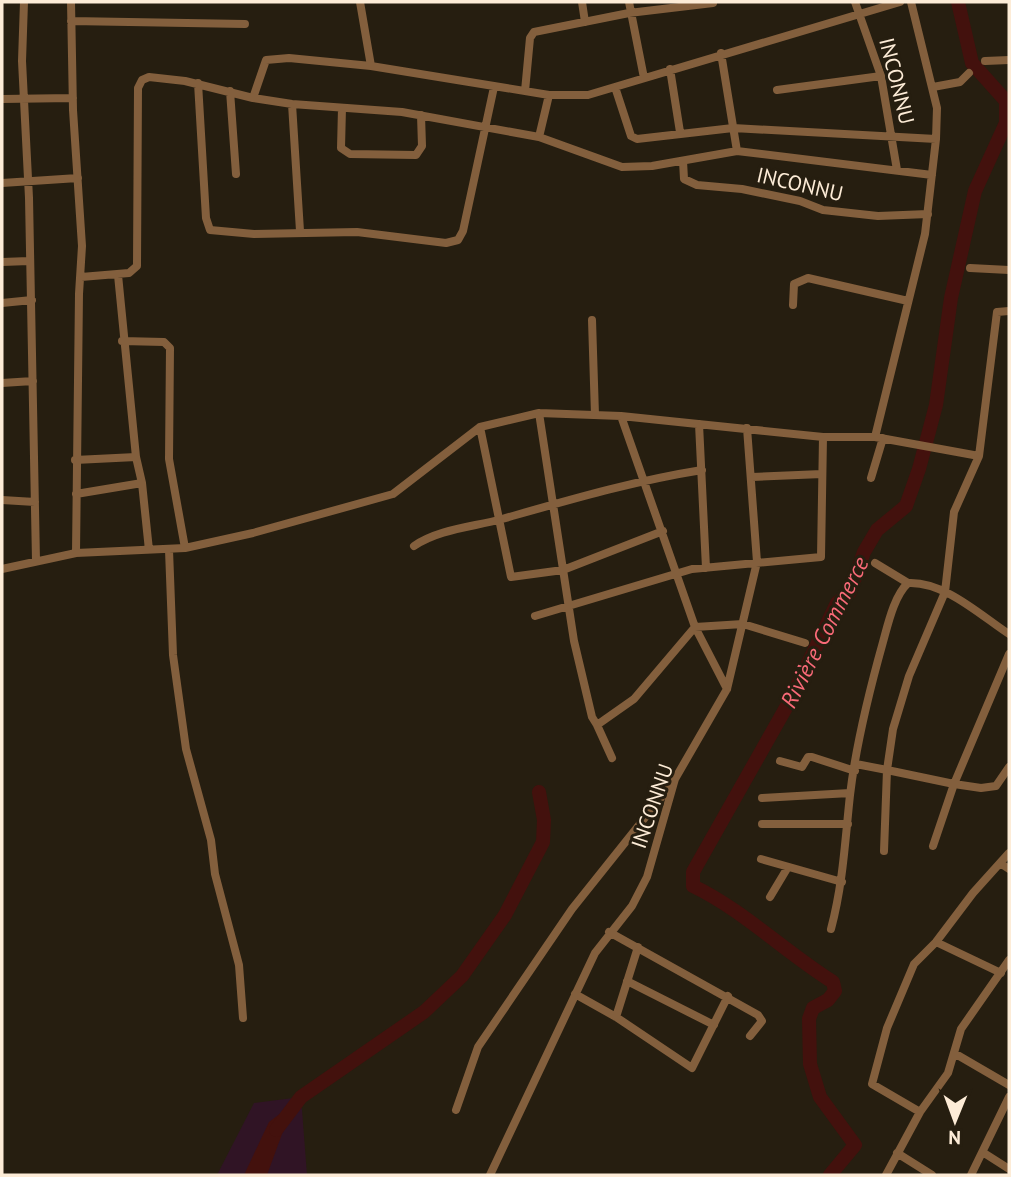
<svg xmlns="http://www.w3.org/2000/svg" width="1011" height="1177" viewBox="0 0 1011 1177" font-family="'PT Sans',sans-serif">
	<rect width="100%" height="100%" fill="#261e10"/>
	<path fill="#301425" d="M 301,1097 L 307,1175 L 217,1175 L 254,1103 Z"/>
	<path fill="#43110d" d="M 285,1110 L 286,1123 L 267,1175 L 244,1175 L 269,1122 Z"/>
	<g fill="none" stroke-linecap="round" stroke-linejoin="round">
		<path stroke="#43110d" stroke-width="14" d="M 276,1130 L 301,1097 L 424,1012 L 462,976 L 505,915 L 543,842 L 544,820 L 539,792
			M 830,1175 L 855,1145 L 820,1097 L 810,1064 L 809,1019 L 813,1008 L 828,1000 L 835,991 L 833,982 C 785,952 743,910 693,886 L 693,872 L 792,697 L 837,603 L 850,592 L 864,552 L 877,530 L 906,506 L 919,469 L 936,405 L 951,298 L 975,191 L 1006,123 L 1006,101 L 972,63 L 958,2"/>
		<path stroke="#835f3d" stroke-width="8" d="M 24,2 L 22,61 L 29,198 L 36,561
			M 71,2 L 73,110 L 82,246 L 79,294 L 76,553
			M 360,2 L 371,66
			M 582,2 L 585,22
			M 629,2 L 644,78
			M 855,2 L 881,76 L 897,170
			M 71,21 L 245,24
			M 721,53 L 737,151
			M 985,61 L 1009,60
			M 670,69 L 680,132
			M 198,83 L 206,218 L 210,230 L 254,234 L 357,232 L 446,243 L 458,240 L 463,231 L 494,87
			M 615,87 L 631,136 L 637,139 L 733,128 L 936,139
			M 933,87 L 960,82 L 969,73
			M 777,90 L 881,76
			M 230,91 L 236,174
			M 525,91 L 530,38 L 534,32 L 629,13 L 713,3
			M 253,98 L 266,60 L 289,58 L 371,66 L 549,95 L 588,95 L 900,2
			M 2,99 L 73,98
			M 292,104 L 300,231
			M 342,108 L 341,148 L 350,154 L 416,155 L 422,146 L 421,115
			M 539,137 L 549,95
			M 683,161 L 684,179 L 697,185 L 742,189 L 800,201 L 823,210 L 878,216 L 928,214
			M 2,183 L 78,178
			M 2,262 L 29,261
			M 970,268 L 1009,270
			M 81,277 L 129,273 L 137,266 L 138,88 L 142,80 L 149,77 L 185,81 L 253,98 L 292,104 L 402,112 L 539,137 L 622,167 L 652,166 L 737,151 L 932,175
			M 2,303 L 32,300
			M 793,305 L 794,284 L 808,278 L 908,301
			M 592,320 L 595,415
			M 122,341 L 164,342 L 170,348 L 169,459 L 185,548
			M 2,383 L 33,381
			M 539,413 L 574,641 L 592,717 L 597,725 L 634,699 L 695,627 L 743,624 L 805,643
			M 621,416 L 695,627 L 727,689
			M 699,424 L 706,568
			M 480,427 L 511,577 L 563,570 L 663,531
			M 875,437 L 979,456
			M 136,457 L 142,483
			M 75,460 L 136,457 L 118,275
			M 752,477 L 822,474
			M 871,478 L 883,438
			M 76,494 L 142,483 L 149,550
			M 2,500 L 35,502
			M 414,546 C 439,529 473,527 502,519 C 569,500 633,481 702,470
			M 169,550 L 173,655 L 186,749 L 211,840 L 215,874 L 239,965 L 243,1018
			M 875,563 L 908,583
			M 2,569 L 76,553 L 185,548 L 253,533 L 393,494 L 480,427 L 539,413 L 621,416 L 823,437 L 875,437 L 925,234 L 936,139 L 937,108 L 911,2
			M 535,616 L 692,569 L 821,557 L 823,437
			M 1009,654 L 954,784 L 981,788 L 996,786 L 1009,767
			M 597,725 L 612,758
			M 780,761 L 802,767 L 808,757 L 812,757 L 855,771
			M 856,764 L 887,770 L 884,851
			M 762,798 L 850,793
			M 762,824 L 848,824
			M 933,846 L 954,784 L 887,770 L 893,729 L 909,676 L 945,592 L 954,512 L 979,456 L 997,312 L 1009,311
			M 761,859 L 842,882
			M 1000,863 L 1009,869
			M 770,897 L 788,867
			M 831,929 C 843,884 845,841 850,795 C 856,744 869,692 883,642 C 888,624 894,596 908,583 C 944,581 980,615 1009,634
			M 609,932 L 758,1015 L 762,1021 L 750,1036
			M 936,942 L 1001,973
			M 627,981 L 714,1025
			M 575,994 L 616,1017 L 692,1068 L 728,996
			M 616,1017 L 638,947
			M 954,1053 L 1009,1085
			M 456,1110 L 478,1047 L 572,909 L 671,785
			M 920,1112 L 872,1084 L 887,1028 L 914,964 L 936,942 L 973,893 L 1009,853
			M 897,1153 L 932,1175
			M 984,1153 L 1009,1169
			M 490,1175 L 595,953 L 632,906 L 647,877 L 675,779 L 727,689 L 757,562 L 747,428
			M 886,1175 L 920,1112 L 948,1073 L 961,1029 L 1009,960
			M 971,1175 L 1009,1097"/>
	</g>
	<g text-anchor="middle" dominant-baseline="central" stroke-width="6" stroke-linejoin="round" paint-order="stroke">
		<g font-size="21" fill="#fdecd7" stroke="#261e10">
			<text transform="translate(897 81) rotate(76)">INCONNU</text>
			<text transform="translate(800 184) rotate(13)">INCONNU</text>
			<text transform="translate(652 806) rotate(-71)">INCONNU</text>
		</g>
		<g font-size="23" font-style="italic" fill="#f96a78" stroke="#261e10">
			<text transform="translate(824 632) rotate(-63)">Rivière Commerce</text>
		</g>
	</g>
	<rect width="1011" height="1177" fill="none" stroke="#fdecd7" stroke-width="7"/>
	<g transform="translate(955 1121) rotate(181)" stroke="#261e10" stroke-width="5" paint-order="stroke">
	<path d="M0-5L12 26L0 18L-12 26Z" fill="#fdecd7"/>
	<text y="-10" font-size="19" font-weight="bold" text-anchor="middle" fill="#fdecd7">N</text>
	</g>
</svg>
